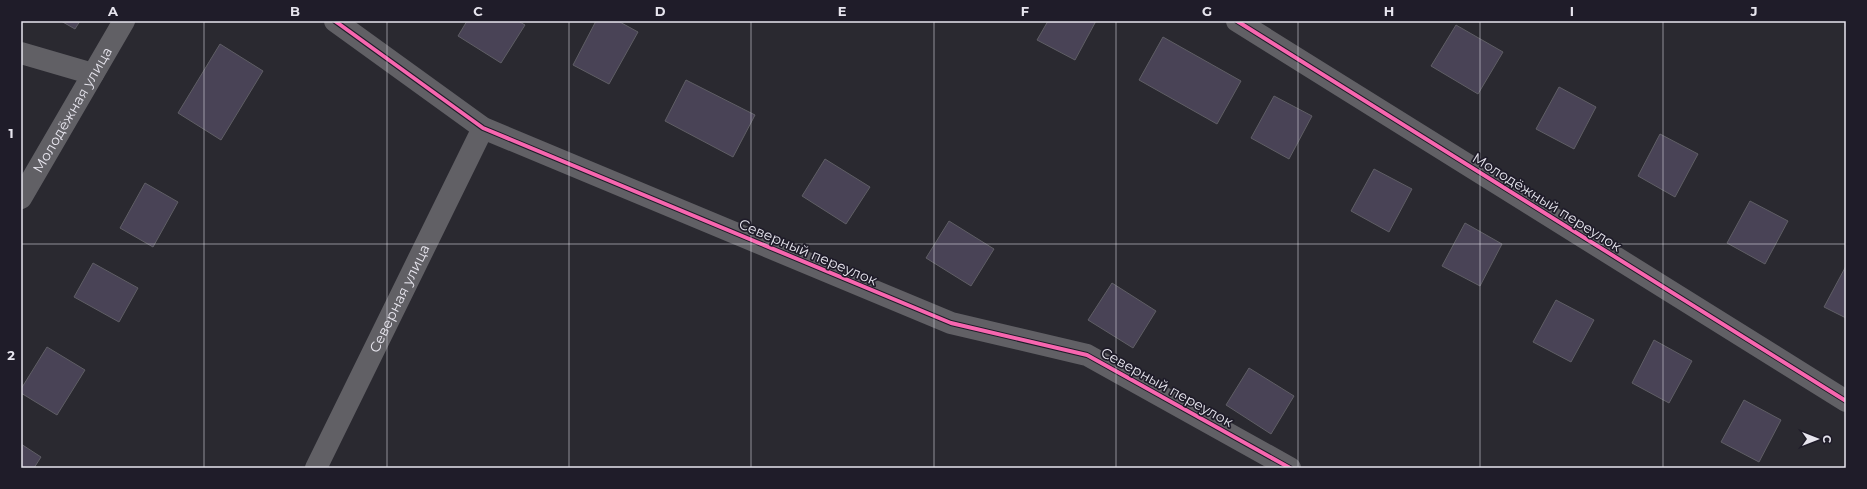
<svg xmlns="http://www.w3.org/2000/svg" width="1867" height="489" viewBox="0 0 1867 489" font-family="Montserrat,sans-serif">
	<rect width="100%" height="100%" fill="#2a2930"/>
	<path fill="#494356" stroke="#5f5e65" d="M 61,21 L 80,21 L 75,29 Z
		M 467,21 L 518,21 L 525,25 L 501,63 L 458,36 Z
		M 596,21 L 618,21 L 638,32 L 609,84 L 573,65 Z
		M 1048,21 L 1096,21 L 1075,60 L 1037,40 Z
		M 1456,25 L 1503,52 L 1478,94 L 1431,66 Z
		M 1163,37 L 1241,81 L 1217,124 L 1139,80 Z
		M 220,44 L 263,71 L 221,140 L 178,113 Z
		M 686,80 L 755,115 L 733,157 L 665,121 Z
		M 1559,87 L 1596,107 L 1574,149 L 1536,129 Z
		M 1274,96 L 1312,116 L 1289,159 L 1251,138 Z
		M 1660,134 L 1698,154 L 1675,197 L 1638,176 Z
		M 825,159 L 870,187 L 846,224 L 802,196 Z
		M 1374,169 L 1412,189 L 1389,232 L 1351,211 Z
		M 145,183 L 178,202 L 153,247 L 120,228 Z
		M 1750,201 L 1788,221 L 1765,264 L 1727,243 Z
		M 949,221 L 994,249 L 971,286 L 926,258 Z
		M 1465,223 L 1502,244 L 1480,286 L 1442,266 Z
		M 93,263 L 138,288 L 119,322 L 74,297 Z
		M 1846,266 L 1846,318 L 1824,307 Z
		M 1112,283 L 1156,311 L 1133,348 L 1088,320 Z
		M 1556,300 L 1594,320 L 1571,362 L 1533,342 Z
		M 1654,340 L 1692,361 L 1669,403 L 1632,383 Z
		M 47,347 L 85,370 L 57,415 L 21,393 L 21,389 Z
		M 1249,368 L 1294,396 L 1271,434 L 1226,405 Z
		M 1744,400 L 1781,420 L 1759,462 L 1721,442 Z
		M 21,444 L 41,457 L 34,468 L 21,468 Z"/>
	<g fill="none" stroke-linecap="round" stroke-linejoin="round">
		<g stroke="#616065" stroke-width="22">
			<path d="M 335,21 L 483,128 L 951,323 L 1087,355 L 1290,468"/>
			<path d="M 1237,21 L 1846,401"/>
			<path d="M 21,53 L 93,74"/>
			<path id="s1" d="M 21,198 L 124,21"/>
			<path id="s2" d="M 316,468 L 483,128"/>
		</g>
		<g stroke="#1f1c29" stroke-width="6">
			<path id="cycleway" d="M 335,21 L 483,128 L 951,323 L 1087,355 L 1290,468
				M 1237,21 L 1846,401"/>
		</g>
		<use href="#cycleway" stroke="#f766af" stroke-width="4"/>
	</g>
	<path fill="none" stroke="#e7e5ee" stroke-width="1" stroke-opacity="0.55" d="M 204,21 L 204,468M 387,21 L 387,468M 569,21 L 569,468M 751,21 L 751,468M 934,21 L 934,468M 1116,21 L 1116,468M 1298,21 L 1298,468M 1480,21 L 1480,468M 1663,21 L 1663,468M 21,244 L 1846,244"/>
	<g text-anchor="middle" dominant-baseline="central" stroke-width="3.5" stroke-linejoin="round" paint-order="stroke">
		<g font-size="14" fill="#e7e5ee" stroke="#1f1c29">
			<text stroke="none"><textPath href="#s1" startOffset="102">Молодёжная улица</textPath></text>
			<text transform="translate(1547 202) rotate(32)">Молодёжный переулок</text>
			<text transform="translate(808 252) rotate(23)">Северный переулок</text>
			<text stroke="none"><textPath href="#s2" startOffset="189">Северная улица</textPath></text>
			<text transform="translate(1167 387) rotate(29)">Северный переулок</text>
		</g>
	</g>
	<rect width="1867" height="489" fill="none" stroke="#1f1c29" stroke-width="44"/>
	<g transform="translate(1817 439) rotate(90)" stroke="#1f1c29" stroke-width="3" paint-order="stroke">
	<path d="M0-3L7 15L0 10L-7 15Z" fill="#e7e5ee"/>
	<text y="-6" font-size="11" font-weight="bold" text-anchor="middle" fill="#e7e5ee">С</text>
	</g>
	<rect x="22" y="22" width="1823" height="445" fill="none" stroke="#e7e5ee" stroke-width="1.5"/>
	<g font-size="13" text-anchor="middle" font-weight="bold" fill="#e7e5ee">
		<text x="113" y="16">A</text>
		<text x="295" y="16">B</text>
		<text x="478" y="16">C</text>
		<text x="660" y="16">D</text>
		<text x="842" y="16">E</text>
		<text x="1025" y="16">F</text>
		<text x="1207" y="16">G</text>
		<text x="1389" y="16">H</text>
		<text x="1572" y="16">I</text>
		<text x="1754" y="16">J</text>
		<text x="11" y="138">1</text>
		<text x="11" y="360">2</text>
	</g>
</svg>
